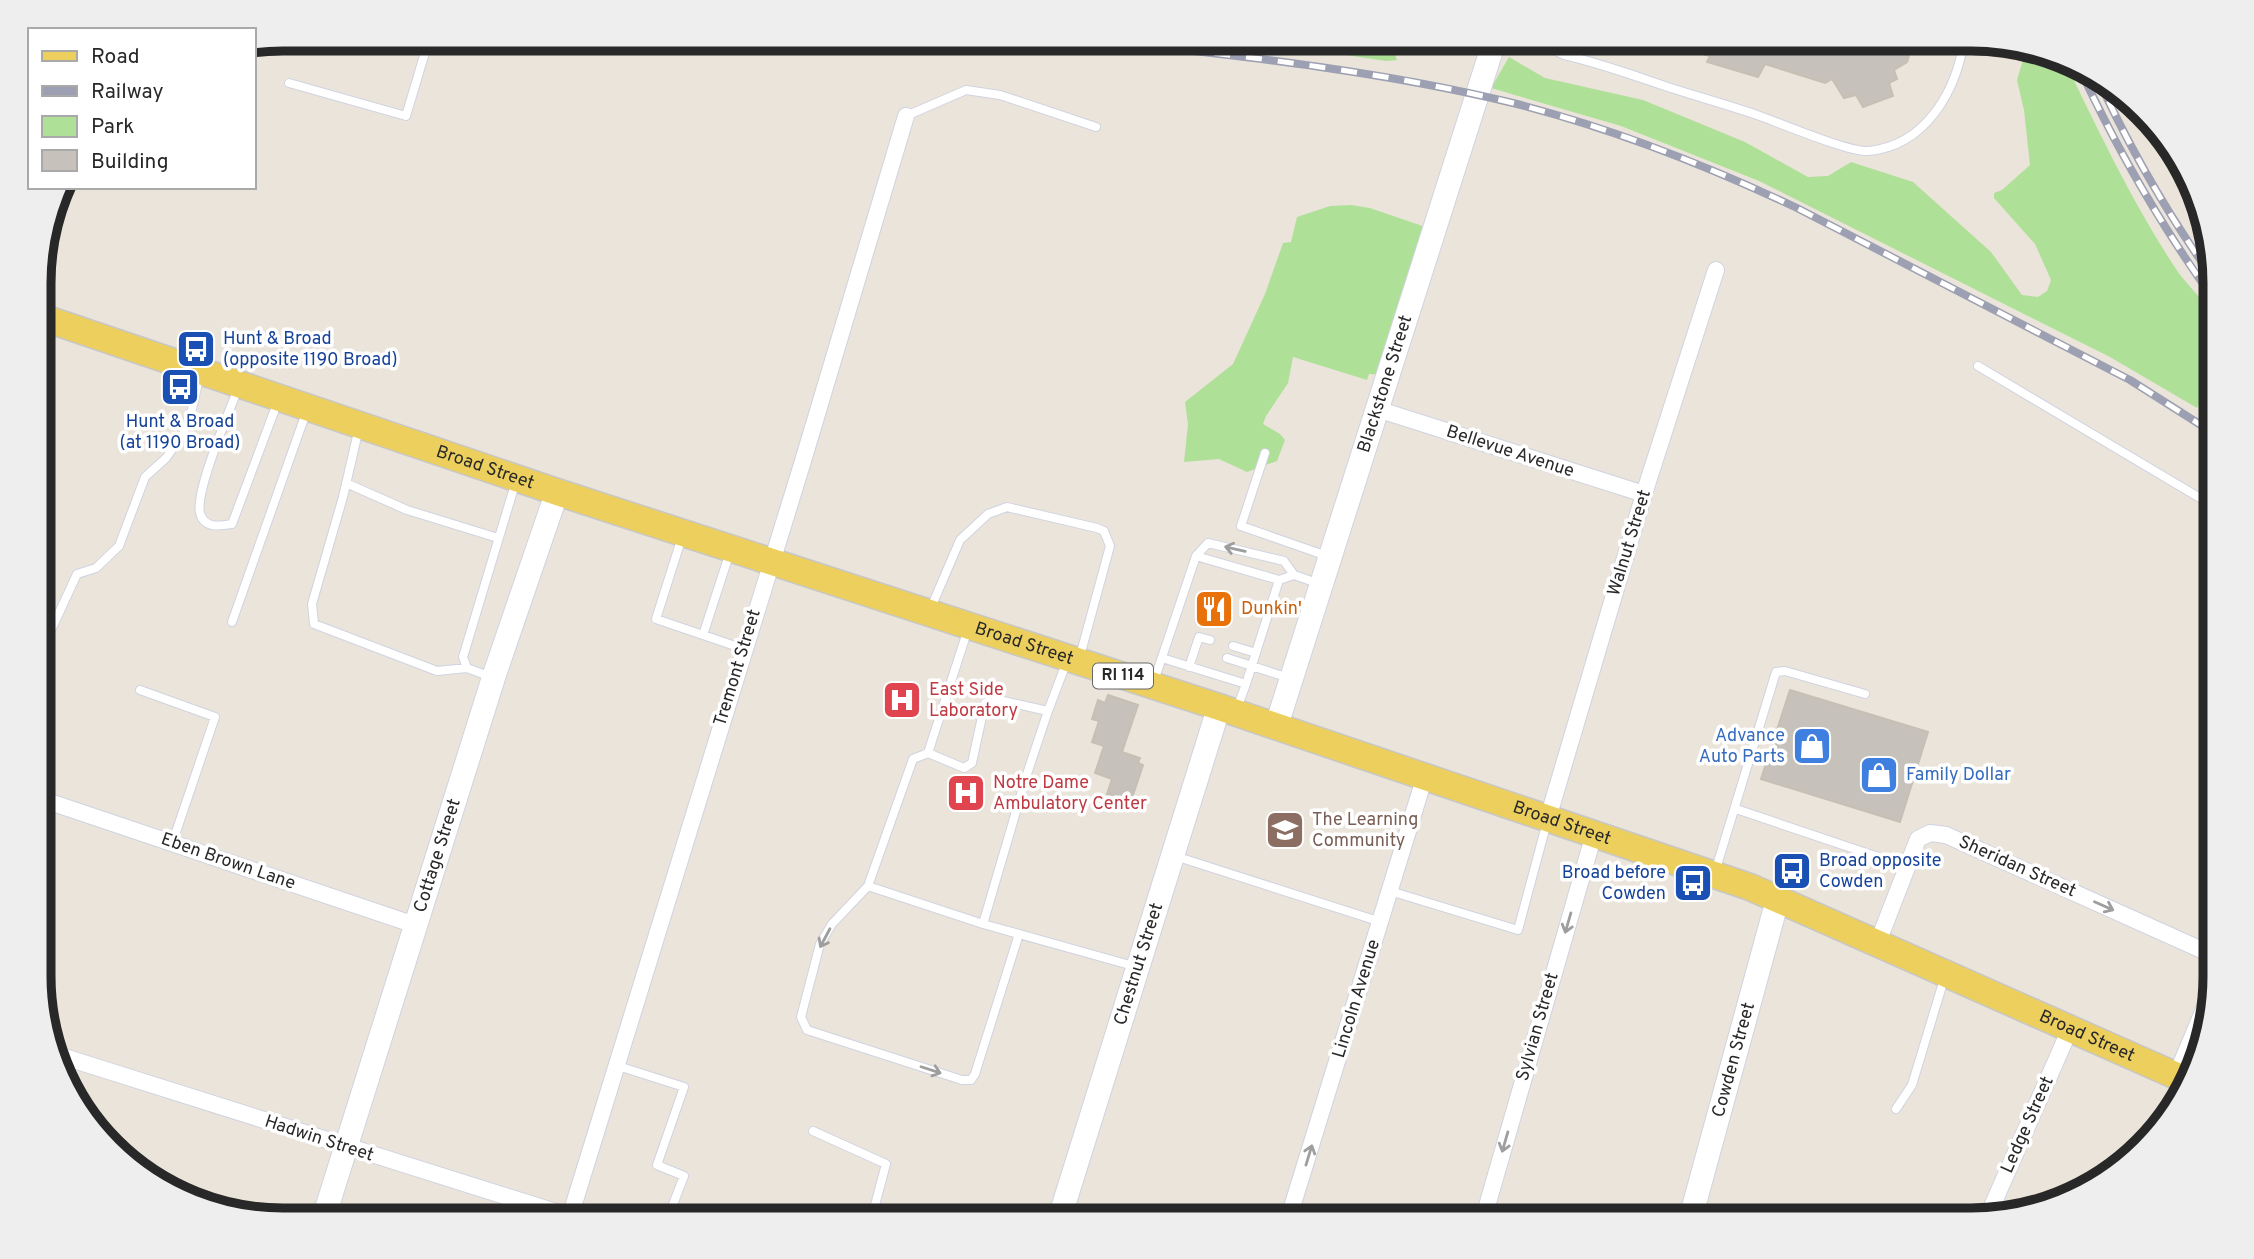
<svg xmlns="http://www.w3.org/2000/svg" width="2254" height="1259" viewBox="0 0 2254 1259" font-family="Overpass,sans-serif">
	<rect width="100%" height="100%" fill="#ebe4da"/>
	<path fill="#afe098" d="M 1237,39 L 1390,39 L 1397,60 L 1386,61 Z
		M 2025,53 L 2066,64 C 2100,134 2133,204 2176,269 C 2189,289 2215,307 2215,332 L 2203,337 L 2215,367 L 2215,384 L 2209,389 L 2197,408 L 2110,357 L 1759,181 L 1621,126 L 1491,88 L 1509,57 L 1545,78 L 1643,100 L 1745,142 L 1808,177 L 1828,176 L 1851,162 L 1913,182 L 1991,252 L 2022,295 L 2038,297 L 2047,291 L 2051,280 L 2035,244 L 1994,198 L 1994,193 L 2002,190 L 2030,165 L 2024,110 L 2017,80 Z
		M 2135,110 L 2175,147 L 2206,238 Z
		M 1351,205 L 1370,208 L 1437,231 L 1393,375 L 1369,374 L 1367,380 L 1293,357 L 1288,383 L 1266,416 L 1263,424 L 1280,434 L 1285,440 L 1277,461 L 1247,472 L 1219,459 L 1184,462 L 1188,424 L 1185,402 L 1233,364 L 1265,294 L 1283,243 L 1291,242 L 1297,217 L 1330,206 Z"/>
	<path fill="#c6c1ba" stroke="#c6c0b4" stroke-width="2" d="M 1667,38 L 1914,38 L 1907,62 L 1894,70 L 1897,79 L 1889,83 L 1893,96 L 1863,107 L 1856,95 L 1844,98 L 1832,79 L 1825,83 L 1765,64 L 1758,77 L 1707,62 L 1710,56 L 1666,44 Z
		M 1790,690 L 1928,732 L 1900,822 L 1761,779 Z
		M 1108,695 L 1138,705 L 1122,752 L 1140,758 L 1138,763 L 1143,765 L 1131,801 L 1107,794 L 1112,779 L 1095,773 L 1104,746 L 1092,742 L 1099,721 L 1092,719 L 1098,700 L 1105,703 Z"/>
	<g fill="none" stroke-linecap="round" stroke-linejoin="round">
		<g stroke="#d0d3e1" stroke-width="10">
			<path id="lane" d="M 1535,39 L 1539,43 L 1564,55 C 1600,63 1635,76 1671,88 C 1699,97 1728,105 1757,115 C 1780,123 1848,152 1868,151 C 1926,146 1957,90 1964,39
				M 289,83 L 406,116 L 429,39
				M 906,116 L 966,90 L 1000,95 L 1096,127
				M 1978,366 L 2215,507
				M 238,388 C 229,413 195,491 200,513 C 204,529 220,526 232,524 L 278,401
				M 359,428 L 343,497 L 312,604 L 314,624 L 437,671 L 467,668
				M 1265,453 L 1241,526 L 1327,556
				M 346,483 L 407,510 L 498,538
				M 682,537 L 656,619 L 744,649
				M 1196,556 L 1279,580 L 1294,575 L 1320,584
				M 930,610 L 960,540 L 988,514 L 1007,507 L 1097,528 L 1104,531 L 1110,546 L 1080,656
				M 232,622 L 307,410
				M 703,635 L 730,552
				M 1233,646 L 1256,653
				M 41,652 L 77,574 L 96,568 L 119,546 L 145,477 L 166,458 L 183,434 L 192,409 L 200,374
				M 1162,658 L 1246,684 L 1279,580
				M 1227,658 L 1289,678
				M 1067,661 L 1048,711 L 994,699 L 985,703 L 972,763 L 964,768 L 928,753 L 913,759 L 868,886 L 983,924 L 1137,967
				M 1189,667 L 1199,637 L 1210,640
				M 491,677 L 467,668 L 463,657 L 516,481
				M 1154,681 L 1196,556 L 1208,543 L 1284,561 L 1294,575
				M 140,690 L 215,717 L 172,844
				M 1237,708 L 1246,684
				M 928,753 L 968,629
				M 1736,809 L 1908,867
				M 1175,856 L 1381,922
				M 1715,872 L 1776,672 L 1785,671 L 1865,694
				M 868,886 L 832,924 L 820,944 L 801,1017 L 807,1030 L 962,1080 L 971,1080 L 975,1074 L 1019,934
				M 1390,891 L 1518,930 L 1547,822
				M 983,924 L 1027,774 L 1048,711
				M 615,1065 L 684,1087 L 657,1165 L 684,1176 L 667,1220
				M 1896,1109 L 1912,1085 L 1945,976
				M 813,1131 L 886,1164 L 871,1220"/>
		</g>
		<g stroke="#d0d3e1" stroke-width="18">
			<path id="street" d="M 1377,409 L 1644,494
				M 41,799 L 415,925
				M 1548,818 L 1644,494 L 1716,270
				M 1878,942 L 1918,839 L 1930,833 L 1946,835 L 2213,955 L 2215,958
				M 58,1055 L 581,1220
				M 2176,1076 L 2215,983
				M 569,1220 L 803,461 L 906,116
				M 1288,1220 L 1425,776
				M 1483,1220 L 1594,834
				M 1986,1220 L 2070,1029"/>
		</g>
		<g stroke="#d0d3e1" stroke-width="25">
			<g id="secondary">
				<path id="s1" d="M 1276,727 L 1495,39"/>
				<path id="s2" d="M 323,1220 L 494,676 L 557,492"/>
				<path id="s3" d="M 1059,1220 L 1219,707"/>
				<path id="s4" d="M 1690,1220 L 1778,898"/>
			</g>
		</g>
		<g stroke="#c7c7c7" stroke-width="29">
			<g id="primary">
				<path id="s5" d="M 41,317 L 557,492 L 1219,707 L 1750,887 L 2188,1081"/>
			</g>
		</g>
		<use href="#lane" stroke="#fff" stroke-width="8"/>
		<use href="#street" stroke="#fff" stroke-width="16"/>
		<use href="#secondary" stroke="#fff" stroke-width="23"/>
		<use href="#primary" stroke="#eccf5d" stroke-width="26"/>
		<g stroke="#9da0b2" stroke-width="8">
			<path id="rail" d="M 1087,39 C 1230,55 1373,69 1513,103 C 1611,128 1706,165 1797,208 L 2130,380 L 2215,434
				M 2079,67 C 2117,150 2162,227 2215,301
				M 2095,72 C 2128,146 2168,215 2215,281"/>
		</g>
		<use href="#rail" stroke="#fff" stroke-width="5" stroke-dasharray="16" stroke-linecap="butt"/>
	</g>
	<defs><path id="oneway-shaft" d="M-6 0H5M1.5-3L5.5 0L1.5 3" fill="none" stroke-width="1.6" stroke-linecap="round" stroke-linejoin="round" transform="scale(1.75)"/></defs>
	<g stroke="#9e9e9e">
		<use href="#oneway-shaft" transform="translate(1235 549) rotate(-167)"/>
		<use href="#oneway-shaft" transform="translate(2104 906) rotate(24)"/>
		<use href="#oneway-shaft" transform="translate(1568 923) rotate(106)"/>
		<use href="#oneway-shaft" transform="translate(825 938) rotate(118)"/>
		<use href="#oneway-shaft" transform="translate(931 1070) rotate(18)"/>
		<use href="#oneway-shaft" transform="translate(1505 1142) rotate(106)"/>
		<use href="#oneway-shaft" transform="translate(1309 1155) rotate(-73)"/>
	</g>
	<defs>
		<g id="bus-square" transform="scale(2.0125)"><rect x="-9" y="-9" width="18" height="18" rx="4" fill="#1a4fb4" stroke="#fff"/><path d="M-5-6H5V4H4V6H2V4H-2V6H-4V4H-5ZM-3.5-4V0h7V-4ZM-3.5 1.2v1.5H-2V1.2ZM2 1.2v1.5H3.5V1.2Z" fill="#fff"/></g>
		<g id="restaurant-square" transform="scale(2.0125)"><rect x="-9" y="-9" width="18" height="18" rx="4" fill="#e8710a" stroke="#fff"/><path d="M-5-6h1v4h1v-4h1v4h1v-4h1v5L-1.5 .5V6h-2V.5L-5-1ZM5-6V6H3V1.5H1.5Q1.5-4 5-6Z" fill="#fff"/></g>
		<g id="hospital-square" transform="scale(2.0125)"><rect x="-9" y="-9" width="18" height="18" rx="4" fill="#e0444e" stroke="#fff"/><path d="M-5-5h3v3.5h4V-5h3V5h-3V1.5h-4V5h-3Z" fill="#fff"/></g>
		<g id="shop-square" transform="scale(2.0125)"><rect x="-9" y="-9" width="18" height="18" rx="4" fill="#3f7fe0" stroke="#fff"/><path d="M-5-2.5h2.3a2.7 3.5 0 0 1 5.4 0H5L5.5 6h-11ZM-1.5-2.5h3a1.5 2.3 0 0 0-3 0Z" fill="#fff"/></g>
		<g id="school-square" transform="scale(2.0125)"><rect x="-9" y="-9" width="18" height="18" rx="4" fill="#8d6e63" stroke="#fff"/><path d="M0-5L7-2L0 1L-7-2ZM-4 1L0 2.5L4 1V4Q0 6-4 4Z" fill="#fff"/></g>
	</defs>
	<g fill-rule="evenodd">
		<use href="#bus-square" x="196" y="349"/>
		<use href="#bus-square" x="180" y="387"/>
		<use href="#restaurant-square" x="1214" y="609"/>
		<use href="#hospital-square" x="902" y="700"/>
		<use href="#shop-square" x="1812" y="746"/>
		<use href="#shop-square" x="1879" y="775"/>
		<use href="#hospital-square" x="966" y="793"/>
		<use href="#school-square" x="1285" y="830"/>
		<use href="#bus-square" x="1792" y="871"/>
		<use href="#bus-square" x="1693" y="883"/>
	</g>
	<g text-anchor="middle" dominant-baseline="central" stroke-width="7" stroke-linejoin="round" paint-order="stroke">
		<rect fill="#fff" stroke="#686868" stroke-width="2" x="1093" y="663.5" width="60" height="25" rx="5"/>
		<g font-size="16" font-weight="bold" fill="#282828">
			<text x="1123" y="676">RI 114</text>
		</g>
		<g font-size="18" fill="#164399" stroke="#fff" text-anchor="start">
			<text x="223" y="339">Hunt &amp; Broad<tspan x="223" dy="21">(opposite 1190 Broad)</tspan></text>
			<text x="180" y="422" text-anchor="middle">Hunt &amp; Broad<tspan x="180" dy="21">(at 1190 Broad)</tspan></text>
			<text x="1819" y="861">Broad opposite<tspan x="1819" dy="21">Cowden</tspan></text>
			<text x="1666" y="873" text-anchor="end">Broad before<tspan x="1666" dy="21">Cowden</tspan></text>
		</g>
		<g font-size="18" fill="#282828" stroke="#fff">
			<text stroke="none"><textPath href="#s1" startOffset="360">Blackstone Street</textPath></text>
			<text transform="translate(1510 452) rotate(18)">Bellevue Avenue</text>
			<text stroke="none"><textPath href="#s5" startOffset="469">Broad Street</textPath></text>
			<text transform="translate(1630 543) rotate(-73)">Walnut Street</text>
			<text stroke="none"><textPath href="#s5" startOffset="1036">Broad Street</textPath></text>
			<text transform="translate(738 668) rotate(-73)">Tremont Street</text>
			<text stroke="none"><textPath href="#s5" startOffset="1603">Broad Street</textPath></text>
			<text stroke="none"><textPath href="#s2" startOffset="382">Cottage Street</textPath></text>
			<text transform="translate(228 862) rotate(19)">Eben Brown Lane</text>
			<text transform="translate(2017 867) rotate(24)">Sheridan Street</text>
			<text stroke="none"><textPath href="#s3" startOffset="268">Chestnut Street</textPath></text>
			<text transform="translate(1357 999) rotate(-73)">Lincoln Avenue</text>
			<text transform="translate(1538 1027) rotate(-74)">Sylvian Street</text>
			<text stroke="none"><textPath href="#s5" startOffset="2170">Broad Street</textPath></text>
			<text stroke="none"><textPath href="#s4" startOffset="166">Cowden Street</textPath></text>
			<text transform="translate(2028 1125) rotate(-66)">Ledge Street</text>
			<text transform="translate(319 1139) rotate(18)">Hadwin Street</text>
		</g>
		<g font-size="18" fill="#c56008" stroke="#fff" text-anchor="start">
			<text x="1241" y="609">Dunkin'</text>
		</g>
		<g font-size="18" fill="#be3a42" stroke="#fff" text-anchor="start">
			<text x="929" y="690">East Side<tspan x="929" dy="21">Laboratory</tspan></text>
			<text x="993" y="783">Notre Dame<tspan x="993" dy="21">Ambulatory Center</tspan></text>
		</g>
		<g font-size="18" fill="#366cbe" stroke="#fff" text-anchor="end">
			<text x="1785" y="736">Advance<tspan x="1785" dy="21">Auto Parts</tspan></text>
			<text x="1906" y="775" text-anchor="start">Family Dollar</text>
		</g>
		<g font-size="18" fill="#785e54" stroke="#fff" text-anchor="start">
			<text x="1312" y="820">The Learning<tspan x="1312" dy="21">Community</tspan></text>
		</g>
	</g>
	<path d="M0 0H2254V1259H0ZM283 51H1971A232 232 0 0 1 2203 283V976A232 232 0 0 1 1971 1208H283A232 232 0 0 1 51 976V283A232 232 0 0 1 283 51Z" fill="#eee" fill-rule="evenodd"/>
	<path fill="none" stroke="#282828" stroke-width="9" d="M283 51H1971A232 232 0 0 1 2203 283V976A232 232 0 0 1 1971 1208H283A232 232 0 0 1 51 976V283A232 232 0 0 1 283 51Z"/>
	<rect x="28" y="28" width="228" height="161" fill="#ffffff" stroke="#a9a9a9" stroke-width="2"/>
	<rect x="42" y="51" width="35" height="10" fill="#eccf5d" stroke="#a9a9a9" stroke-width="2"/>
	<text x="91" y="63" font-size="21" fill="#282828">Road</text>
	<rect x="42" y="86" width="35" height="10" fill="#9da0b2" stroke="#a9a9a9" stroke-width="2"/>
	<text x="91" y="98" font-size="21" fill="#282828">Railway</text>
	<rect x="42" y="116" width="35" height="21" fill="#afe098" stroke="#a9a9a9" stroke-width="2"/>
	<text x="91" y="133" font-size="21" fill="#282828">Park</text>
	<rect x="42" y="150" width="35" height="21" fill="#c6c1ba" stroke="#a9a9a9" stroke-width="2"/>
	<text x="91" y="168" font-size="21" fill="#282828">Building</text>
</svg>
